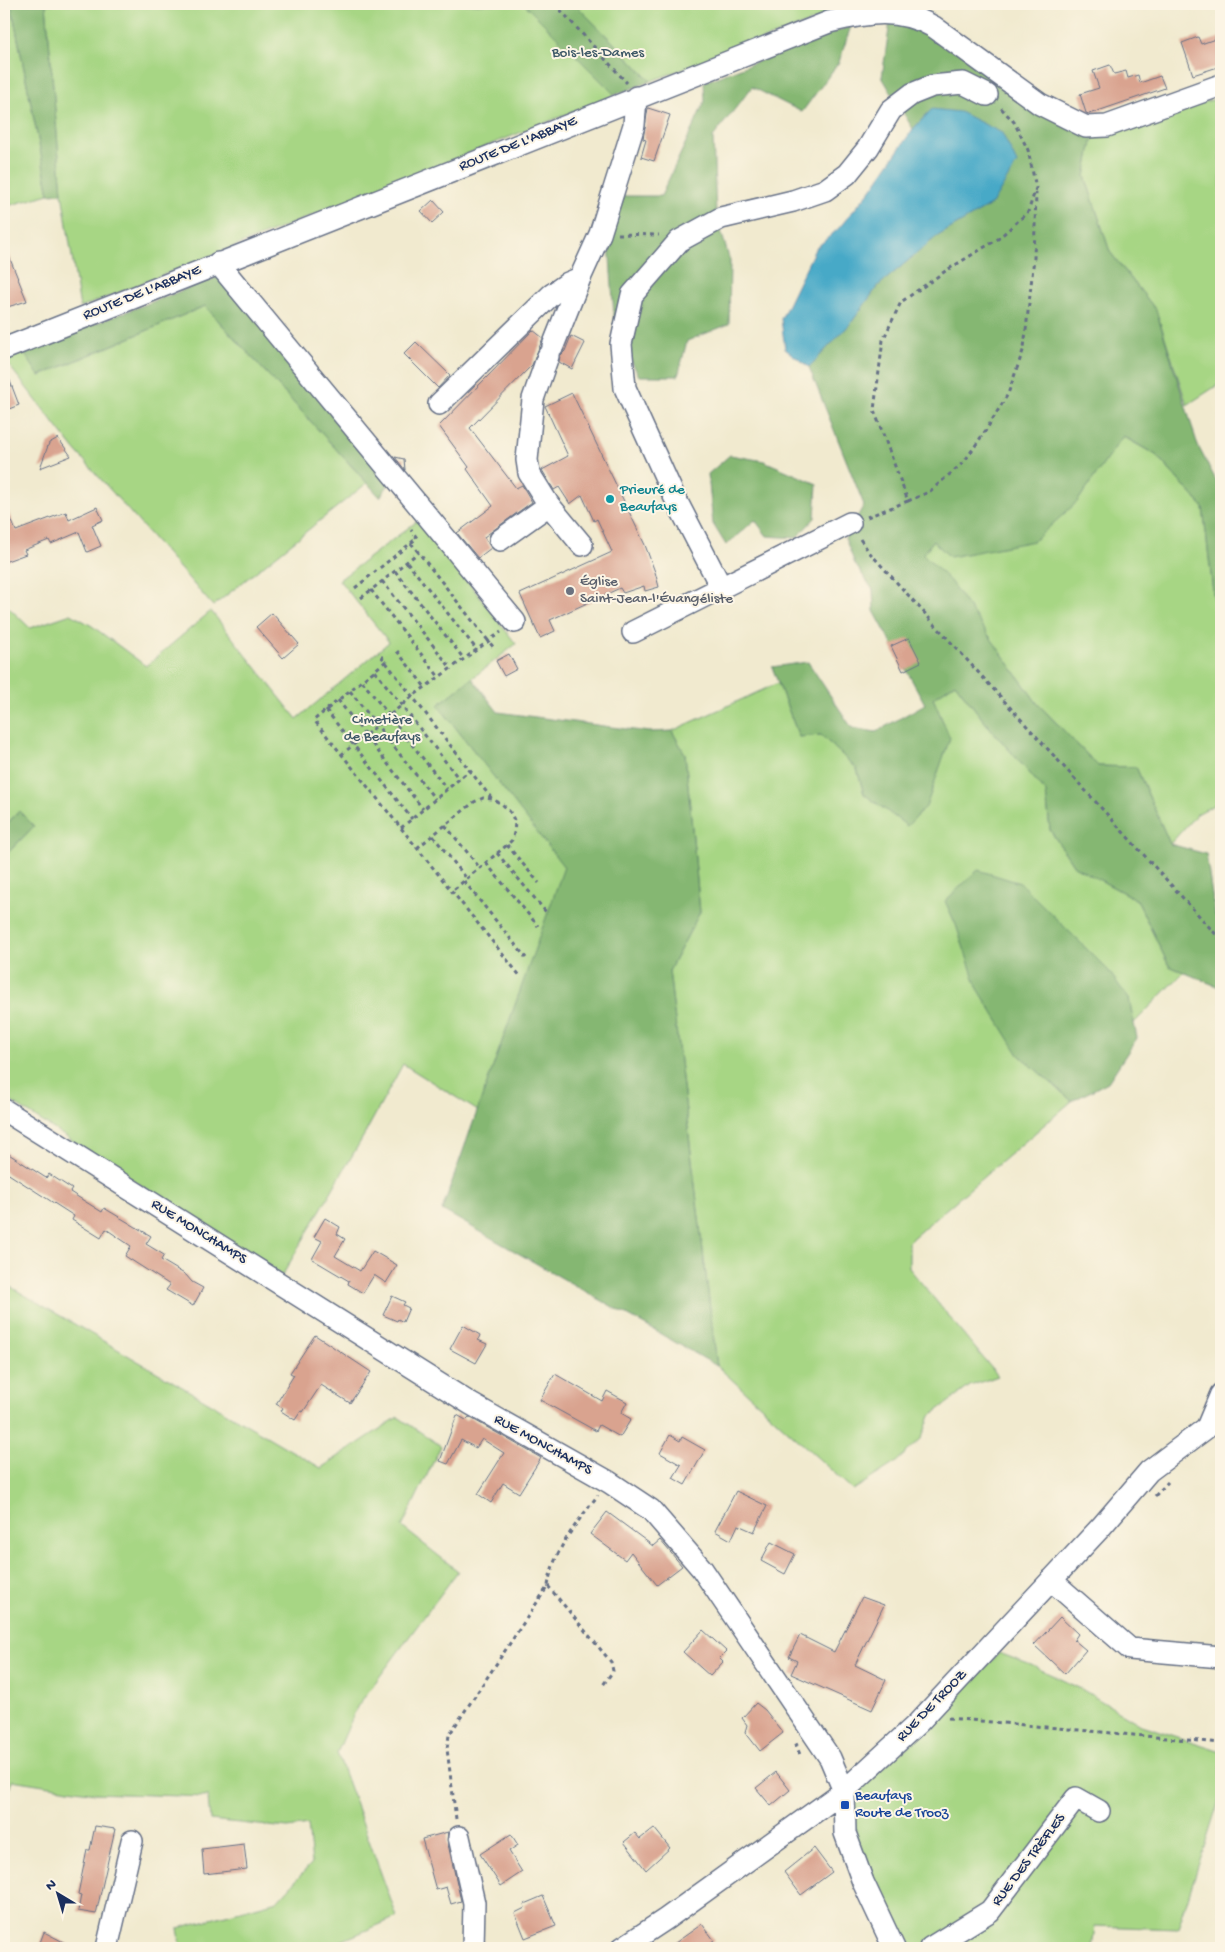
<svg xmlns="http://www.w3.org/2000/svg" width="1225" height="1952" viewBox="0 0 1225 1952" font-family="'Gochi Hand',sans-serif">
	<rect width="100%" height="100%" fill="#fcf5e5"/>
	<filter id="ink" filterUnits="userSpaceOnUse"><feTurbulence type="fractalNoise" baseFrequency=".02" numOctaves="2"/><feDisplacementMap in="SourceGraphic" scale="10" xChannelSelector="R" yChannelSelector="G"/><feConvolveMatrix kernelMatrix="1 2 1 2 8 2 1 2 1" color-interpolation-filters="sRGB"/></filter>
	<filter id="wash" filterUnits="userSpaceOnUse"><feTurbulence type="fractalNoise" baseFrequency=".0096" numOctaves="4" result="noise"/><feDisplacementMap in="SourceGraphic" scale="20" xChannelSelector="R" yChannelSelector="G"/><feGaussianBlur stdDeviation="1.12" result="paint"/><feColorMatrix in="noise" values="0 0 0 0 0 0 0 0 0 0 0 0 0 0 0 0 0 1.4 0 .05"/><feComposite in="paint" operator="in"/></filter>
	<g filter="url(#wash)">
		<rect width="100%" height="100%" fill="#f1eacf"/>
		<path fill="#a7d684" stroke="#618271" d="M 4,4 L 11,4 L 49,194 L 4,207 Z
			M 46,4 L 524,4 L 615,95 L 80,308 L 62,193 Z
			M 575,4 L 859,4 L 651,81 Z
			M 1218,98 L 1221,107 L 1221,383 L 1187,405 L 1156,310 L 1110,252 L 1085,176 L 1093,137 Z
			M 205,306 L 367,483 L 213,606 L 75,450 L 4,359 L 23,351 L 40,376 Z
			M 1122,436 L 1156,455 L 1203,507 L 1221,660 L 1221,801 L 1197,814 L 1170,844 L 1136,767 L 1098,766 L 1037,703 L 950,582 L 923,554 L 933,541 L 1077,502 Z
			M 420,519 L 516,644 L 438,705 L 565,867 L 478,1111 L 403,1064 L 363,1137 L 282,1276 L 4,1097 L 4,857 L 34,826 L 19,811 L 4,827 L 4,603 L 30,628 L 71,614 L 92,626 L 146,666 L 211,611 L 297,719 L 389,642 L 339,580 Z
			M 778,683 L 799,737 L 821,735 L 857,769 L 864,794 L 933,698 L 955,683 L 984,721 L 1046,792 L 1050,830 L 1074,866 L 1137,900 L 1169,966 L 1184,972 L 1134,1023 L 1129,999 L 946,901 L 1019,1055 L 1072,1101 L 909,1241 L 909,1268 L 998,1376 L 970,1386 L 930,1416 L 922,1438 L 895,1463 L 853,1490 L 717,1366 L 669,971 L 700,912 L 685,754 L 672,731 Z
			M 4,1283 L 321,1468 L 398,1417 L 441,1446 L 402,1527 L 458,1571 L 357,1707 L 337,1753 L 397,1917 L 325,1948 L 181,1948 L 178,1928 L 277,1901 L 312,1863 L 308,1825 L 288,1828 L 210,1820 L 208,1797 L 95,1793 L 12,1780 L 4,1808 Z
			M 999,1653 L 1031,1665 L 1083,1690 L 1141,1725 L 1221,1751 L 1221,1794 L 1178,1929 L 1095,1926 L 1092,1948 L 903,1948 L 866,1869 L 843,1802 L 920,1736 Z"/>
		<path fill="#85b772" stroke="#507368" d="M 11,4 L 46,4 L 62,193 L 49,194 Z
			M 524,4 L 575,4 L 651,81 L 615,95 Z
			M 890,22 L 928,28 L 1046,114 L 1093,137 L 1085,176 L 1110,252 L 1156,310 L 1198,446 L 1218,484 L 1221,483 L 1221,660 L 1203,507 L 1156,455 L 1123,436 L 1077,502 L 1034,541 L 950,557 L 933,541 L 923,554 L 950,581 L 1037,703 L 1098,766 L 1136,767 L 1170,844 L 1206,854 L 1215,915 L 1221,925 L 1221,988 L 1169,966 L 1137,900 L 1074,866 L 1050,830 L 1046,792 L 984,721 L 955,683 L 933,698 L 950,738 L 926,807 L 907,826 L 864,794 L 857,769 L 821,735 L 799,737 L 772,667 L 808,662 L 852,728 L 876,732 L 925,704 L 874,611 L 873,590 L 855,564 L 845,538 L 864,505 L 809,367 L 851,323 L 878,286 L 936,237 L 992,204 L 932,109 L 913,129 L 882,77 Z
			M 851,26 L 839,62 L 802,112 L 752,87 L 713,137 L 716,214 L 730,261 L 729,324 L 687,341 L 678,376 L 639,376 L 615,330 L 608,228 L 624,196 L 661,196 L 705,101 L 704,82 Z
			M 228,273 L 392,480 L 380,497 L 205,306 L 39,376 L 23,351 Z
			M 730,455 L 764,461 L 817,484 L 815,518 L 796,538 L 767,536 L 755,520 L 726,545 L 713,524 L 708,474 Z
			M 472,678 L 498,712 L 649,732 L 672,731 L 685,754 L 700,912 L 669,971 L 717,1366 L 442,1210 L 564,867 L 438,705 Z
			M 19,811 L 34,826 L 4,857 L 4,827 Z
			M 978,870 L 1020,883 L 1108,970 L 1129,999 L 1137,1038 L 1108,1082 L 1072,1101 L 1019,1055 L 977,987 L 956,925 L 945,901 Z"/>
		<path fill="#47a9c7" stroke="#316c92" d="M 932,109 L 960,112 L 1002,133 L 1017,163 L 992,204 L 936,237 L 878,286 L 851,323 L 809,367 L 785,349 L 781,319 L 815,249 L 838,229 L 870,191 L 913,129 Z"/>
		<g id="blocks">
			<path fill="#d9a38f" d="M 1198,37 L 1201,44 L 1221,37 L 1221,66 L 1193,75 L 1182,43 Z
				M 1110,65 L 1114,74 L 1126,71 L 1128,78 L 1138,75 L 1140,83 L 1160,76 L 1165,88 L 1089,114 L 1086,113 L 1080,94 L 1099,88 L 1093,71 Z
				M 648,108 L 670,115 L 654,161 L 641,157 L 646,140 L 643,139 Z
				M 433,200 L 444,212 L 432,223 L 421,211 Z
				M 4,244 L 27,301 L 4,308 Z
				M 533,330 L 543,338 L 532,365 L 470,428 L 516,488 L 522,485 L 532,502 L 484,537 L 491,548 L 478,558 L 457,533 L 493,506 L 467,469 L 469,467 L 439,426 Z
				M 571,336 L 585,343 L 572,369 L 559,362 L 560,356 L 565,351 Z
				M 416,342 L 450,375 L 438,388 L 404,354 Z
				M 4,368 L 5,368 L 19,405 L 4,411 Z
				M 572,393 L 645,545 L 655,572 L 659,587 L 645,591 L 644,586 L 623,593 L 620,588 L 550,620 L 555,631 L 540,638 L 520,594 L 612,552 L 597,519 L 594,521 L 582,495 L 570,504 L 559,487 L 554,490 L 542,470 L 568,456 L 545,406 Z
				M 58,438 L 71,456 L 40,468 L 49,443 Z
				M 395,457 L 404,459 L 405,470 Z
				M 4,502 L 16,531 L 66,512 L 69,520 L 97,507 L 103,520 L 92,525 L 101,546 L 87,552 L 79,532 L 51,544 L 49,540 L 24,550 L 26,554 L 4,562 Z
				M 272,613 L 299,644 L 283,658 L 256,627 Z
				M 909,638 L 921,662 L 903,671 L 891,646 Z
				M 509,654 L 517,669 L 504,676 L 496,661 Z
				M 4,1151 L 46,1178 L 49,1174 L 72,1189 L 70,1192 L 102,1212 L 104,1208 L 151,1236 L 146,1244 L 164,1255 L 161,1260 L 186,1275 L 192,1282 L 203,1288 L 193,1306 L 166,1290 L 170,1285 L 125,1256 L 131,1246 L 106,1229 L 101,1238 L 72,1220 L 74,1216 L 4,1171 Z
				M 325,1218 L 340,1227 L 337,1234 L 345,1239 L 335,1256 L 360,1271 L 373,1251 L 397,1265 L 386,1283 L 374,1275 L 363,1293 L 348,1284 L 349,1281 L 312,1259 L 322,1241 L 314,1237 Z
				M 392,1296 L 405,1302 L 403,1305 L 409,1308 L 403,1322 L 398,1319 L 397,1321 L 383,1315 Z
				M 463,1325 L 480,1335 L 478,1340 L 487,1344 L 476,1363 L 450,1349 Z
				M 315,1335 L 371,1372 L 350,1403 L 321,1385 L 303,1412 L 301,1411 L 295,1420 L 281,1411 L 283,1408 L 276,1404 L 294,1375 L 290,1373 Z
				M 555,1374 L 602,1401 L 607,1391 L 627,1402 L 621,1413 L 631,1419 L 620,1437 L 599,1425 L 596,1431 L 540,1400 Z
				M 457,1415 L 466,1420 L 469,1417 L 541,1458 L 519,1493 L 503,1483 L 491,1503 L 478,1494 L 504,1453 L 482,1439 L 476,1448 L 461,1440 L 448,1464 L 440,1461 Z
				M 670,1435 L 680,1441 L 682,1437 L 705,1450 L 685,1485 L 673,1478 L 681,1465 L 660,1453 Z
				M 736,1491 L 767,1506 L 754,1532 L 738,1525 L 731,1540 L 715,1531 Z
				M 607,1512 L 653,1546 L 660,1540 L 682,1566 L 657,1585 L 631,1552 L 625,1560 L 590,1534 Z
				M 771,1542 L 795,1554 L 785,1574 L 761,1561 Z
				M 862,1597 L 884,1605 L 855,1665 L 886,1680 L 872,1710 L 791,1674 L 797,1661 L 789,1657 L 800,1635 L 834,1652 Z
				M 1060,1617 L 1078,1634 L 1074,1640 L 1086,1650 L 1065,1674 L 1034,1645 Z
				M 703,1630 L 726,1651 L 719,1658 L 723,1662 L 710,1676 L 683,1652 Z
				M 756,1703 L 765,1710 L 783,1733 L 760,1751 L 745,1732 L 747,1725 L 742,1718 Z
				M 776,1772 L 790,1790 L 771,1806 L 756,1788 Z
				M 95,1826 L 115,1829 L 96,1914 L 78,1911 L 81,1895 L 78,1894 L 87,1850 L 90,1850 Z
				M 654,1828 L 670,1848 L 646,1870 L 624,1842 L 635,1833 L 640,1839 Z
				M 448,1832 L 447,1840 L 461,1901 L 451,1904 L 446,1887 L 436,1890 L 422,1839 Z
				M 511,1834 L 518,1845 L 509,1851 L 522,1872 L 501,1886 L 480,1854 Z
				M 244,1844 L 247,1869 L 204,1874 L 202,1849 Z
				M 814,1848 L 832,1872 L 801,1895 L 784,1872 Z
				M 543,1896 L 556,1926 L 525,1938 L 515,1913 L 525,1908 L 524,1904 Z
				M 702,1924 L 714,1940 L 703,1948 L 668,1948 Z
				M 44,1932 L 75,1948 L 38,1948 Z"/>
		</g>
	</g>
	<g filter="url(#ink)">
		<use href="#blocks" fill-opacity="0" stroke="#667086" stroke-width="1"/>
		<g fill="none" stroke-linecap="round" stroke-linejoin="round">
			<g stroke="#667086" stroke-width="24">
				<path id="minor" d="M 218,263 L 515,622
					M 553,346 L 580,278 L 600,234 L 634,125 L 636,97
					M 4,349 L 829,22 C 868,13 898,7 934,27 L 1040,104 L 1086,127 L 1107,126 L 1221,85
					M 548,356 L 533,399 L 527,460 L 529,473 L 549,505 L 582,545
					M 439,404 L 551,295 L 568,283 L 580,278
					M 500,540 L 549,505
					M 721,587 L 673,494 L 625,388 L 621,344 L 632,295 L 679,241 L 721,218 L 793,201 L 825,190 L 847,174 L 868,148 L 891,110 L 912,94 L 932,86 L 963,83 L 987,95
					M 633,632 L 850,523
					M 4,1110 L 471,1404 L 609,1482 L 651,1510 L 702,1569 L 830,1758 L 844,1791 L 845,1833 L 863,1882 L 894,1948
					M 1208,1425 L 1221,1394
					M 1051,1580 L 1130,1649 L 1221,1657
					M 459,1837 L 474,1903 L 473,1948
					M 107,1948 L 132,1841
					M 622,1948 L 666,1919 L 844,1791 L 918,1723 L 1101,1527 L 1149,1471 L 1221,1417
					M 930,1948 L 990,1911 L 1076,1798 L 1099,1811"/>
			</g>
			<path stroke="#667086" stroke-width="3" stroke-dasharray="4 4" stroke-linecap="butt" d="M 555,4 L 627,83
				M 618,234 L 659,235
				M 908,501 L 929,492 L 964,462 L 986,430 L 1008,394 L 1024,348 L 1034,258 L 1036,193
				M 867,517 L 908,501 L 874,410 L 883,340 L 901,302 L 947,270 L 998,239 L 1028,212 L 1036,188 L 1028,150 L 1014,122 L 1000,107
				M 860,539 L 870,553 L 1221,940
				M 411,543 L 494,648
				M 407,562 L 477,650
				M 395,571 L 464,659
				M 382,581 L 451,668
				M 355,588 L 417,538 L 411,530
				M 371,590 L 439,677
				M 361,598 L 419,552
				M 397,651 L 425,687
				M 381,656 L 492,799
				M 386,661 L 314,720 L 521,977
				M 375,671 L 459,779
				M 362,681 L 447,789
				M 350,691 L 435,799
				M 338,700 L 423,809
				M 326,710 L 412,819
				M 341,755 L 413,696 L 501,632
				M 445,825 L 480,868
				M 401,828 L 470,770
				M 433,836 L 467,879
				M 507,845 L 539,883
				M 417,848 L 474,802 L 483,798 L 492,799 L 502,804 L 510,812 L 515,822 L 514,833 L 512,840 L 507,845 L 452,891
				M 497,853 L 546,912
				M 486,863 L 538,926
				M 464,881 L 526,958
				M 1155,1496 L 1168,1482
				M 548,1586 L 611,1662 L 613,1671 L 603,1685
				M 948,1718 L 1221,1743
				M 798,1744 L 796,1745 L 801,1757
				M 456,1819 L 447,1749 L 449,1735 L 548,1586 C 553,1550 577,1523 598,1495"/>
			<use href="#minor" stroke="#fff" stroke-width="21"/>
		</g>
	</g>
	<circle fill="#0f9aa8" stroke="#fcf5e5" stroke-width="2" cx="610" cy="499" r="5"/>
	<circle fill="#6b7280" stroke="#fcf5e5" stroke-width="2" cx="570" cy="591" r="5"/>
	<rect fill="#1a4fb4" stroke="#fcf5e5" stroke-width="2" x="840" y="1800" width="10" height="10" rx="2.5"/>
	<g text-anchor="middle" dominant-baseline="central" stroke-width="4" stroke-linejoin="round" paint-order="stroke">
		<g font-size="15" fill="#3e5968" stroke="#fcf5e5">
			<text x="598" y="53">Bois-les-Dames</text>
			<text x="382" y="720">Cimetière<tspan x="382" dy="17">de Beaufays</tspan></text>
		</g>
		<g font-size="15" fill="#1b2f5e" stroke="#fcf5e5">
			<text transform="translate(518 144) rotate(-22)">ROUTE DE L'ABBAYE</text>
			<text transform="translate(142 293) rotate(-22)">ROUTE DE L'ABBAYE</text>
			<text transform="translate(199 1232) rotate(32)">RUE MONCHAMPS</text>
			<text transform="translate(543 1445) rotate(29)">RUE MONCHAMPS</text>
			<text transform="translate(932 1706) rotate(-46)">RUE DE TROOZ</text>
			<text transform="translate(1029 1860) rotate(-53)">RUE DES TRÈFLES</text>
		</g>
		<g font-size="15" fill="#0d838f" stroke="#fcf5e5" text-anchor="start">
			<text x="620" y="490">Prieuré de<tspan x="620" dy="17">Beaufays</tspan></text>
		</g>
		<g font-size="15" fill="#5b616d" stroke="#fcf5e5" text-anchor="start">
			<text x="580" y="582">Église<tspan x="580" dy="17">Saint-Jean-l'Évangéliste</tspan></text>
		</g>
		<g font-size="15" fill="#164399" stroke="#fcf5e5" text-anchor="start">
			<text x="855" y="1796">Beaufays<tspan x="855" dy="17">Route de Trooz</tspan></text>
		</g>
	</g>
	<rect width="1225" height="1952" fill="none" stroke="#fcf5e5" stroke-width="20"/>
	<g transform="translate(58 1894) rotate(322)" stroke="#fcf5e5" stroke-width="4" paint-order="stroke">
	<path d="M0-4L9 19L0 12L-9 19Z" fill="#1b2f5e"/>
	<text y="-8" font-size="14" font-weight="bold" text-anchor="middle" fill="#1b2f5e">N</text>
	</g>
</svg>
